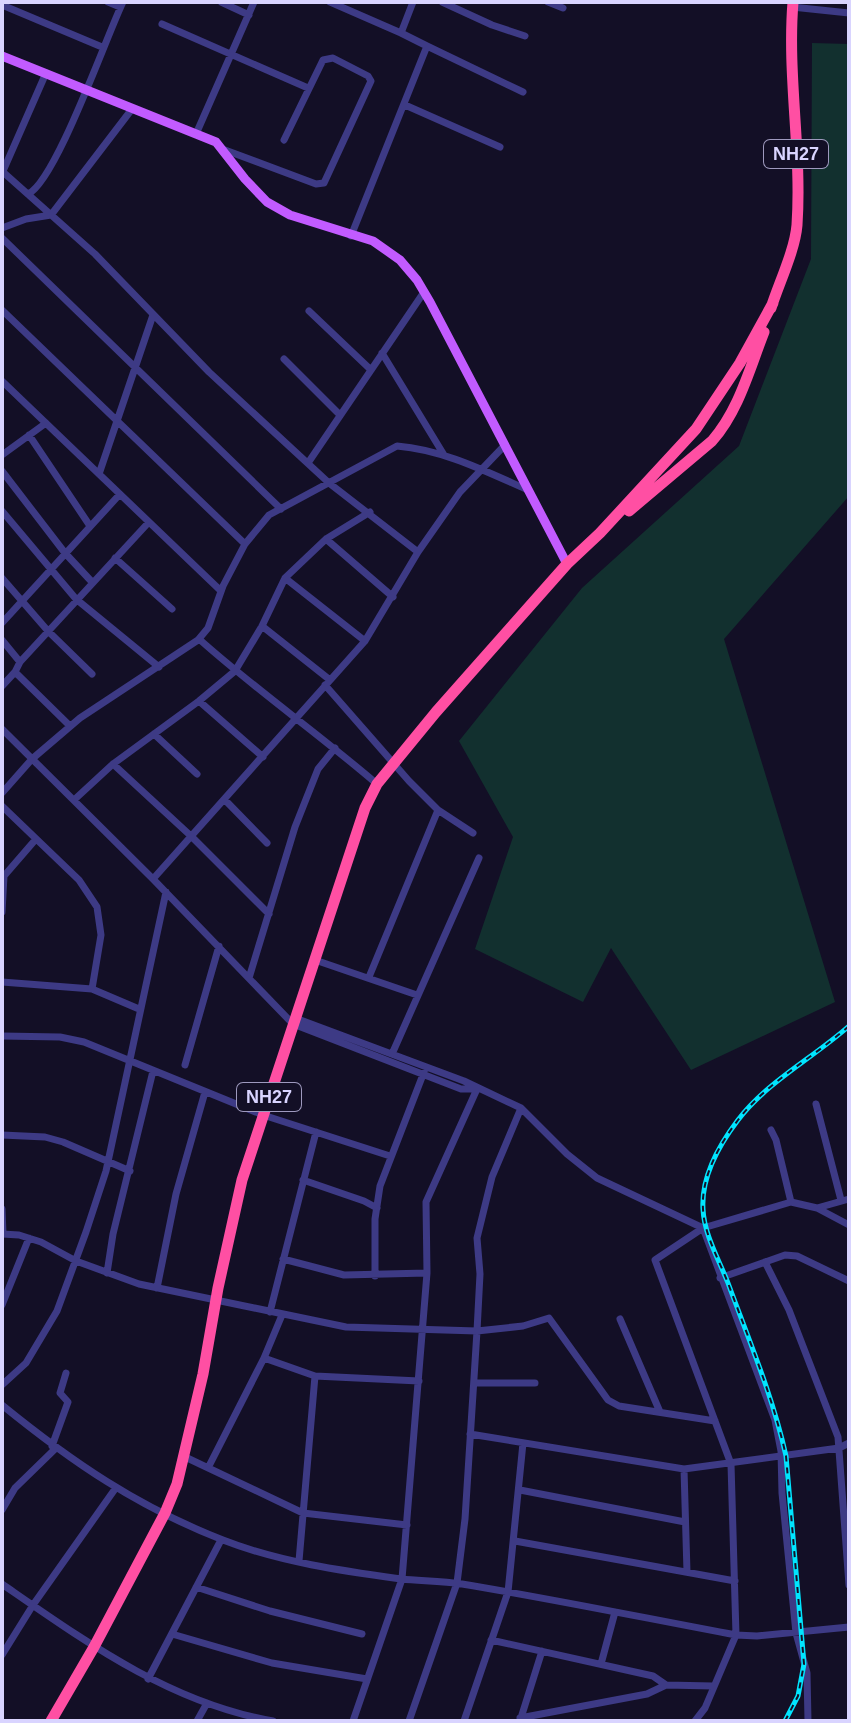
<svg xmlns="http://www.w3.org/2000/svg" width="851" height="1723" viewBox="0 0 851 1723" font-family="Arial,sans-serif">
	<rect width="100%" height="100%" fill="#130f26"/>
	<path fill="#12302f" d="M 812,43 L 849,44 L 849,496 L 724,639 L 835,1002 L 691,1070 L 611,948 L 583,1002 L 475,949 L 513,837 L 459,741 L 582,588 L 739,446 L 811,259 Z"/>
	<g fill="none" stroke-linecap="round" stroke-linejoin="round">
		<path stroke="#3d3a85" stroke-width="7" d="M 108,2 L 120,7
			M 221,2 L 249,15
			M 330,2 L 401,33
			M 442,2 L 492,25 L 525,36
			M 548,2 L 563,8
			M 2,5 L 102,47
			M 792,7 L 849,13
			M 162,24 L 308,88
			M 427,46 L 523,92
			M 405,105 L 500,147
			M 196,134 L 254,2
			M 225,150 L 316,184 L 324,183 L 371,81 L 368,76 L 333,58 L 323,60 L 284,140
			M 2,171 L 95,254 L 209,372 L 329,483 L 418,552
			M 3,171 L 46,73
			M 28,194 C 56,181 106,37 123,2
			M 2,228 L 26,219 L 51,215 L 132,109
			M 351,236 L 427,46 L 401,33 L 413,2
			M 2,238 L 281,509
			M 2,310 L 245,544
			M 309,311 L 370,369
			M 382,353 L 444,455
			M 284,359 L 340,415
			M 2,381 L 221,591
			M 29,435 L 90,526
			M 2,455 L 46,423
			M 308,463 L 424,292
			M 2,471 L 65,553 L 92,582
			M 99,474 L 153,315
			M 2,511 L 76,599 L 159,667
			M 326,539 L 393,597
			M 115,558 L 172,609
			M 2,578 L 48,631 L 92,674
			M 285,578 L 365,641
			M 2,623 L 120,494
			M 262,626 L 330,680
			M 199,639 C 256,690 319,734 377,784
			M 2,640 L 20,662
			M 15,672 L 70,726
			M 325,685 L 409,781 L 438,810 L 473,833
			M 2,686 L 15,672 L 20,662 L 149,522
			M 199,701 L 263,757
			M 2,729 L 153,879 L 293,1024 L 461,1089 L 474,1089
			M 154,734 L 197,774
			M 113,764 L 192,837 L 269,914
			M 2,793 L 32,759 L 80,718 L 198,640 L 208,628 L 223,586 L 245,544 L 269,515 L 397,446 C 444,450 485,471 528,490
			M 74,800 L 113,764 L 199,701 L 235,671 L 262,626 L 285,578 L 326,539 L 370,512
			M 225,800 L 267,843
			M 2,806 L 79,880 L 97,907 L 101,935 L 92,989
			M 153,879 L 365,641 L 418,552 L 460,492 L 505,445
			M 2,912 L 4,876 L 36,839
			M 315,960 L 417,995
			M 369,977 L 438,810
			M 249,978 L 295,827 L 318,769 L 335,748
			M 2,982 L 92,989 L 139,1009
			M 295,1018 L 464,1081 L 521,1108 L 567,1154 L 597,1178 L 703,1228 L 791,1202 L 817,1208 L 849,1225
			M 2,1036 L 60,1037 L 84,1042 L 263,1115 L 390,1156
			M 392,1054 L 479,858
			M 185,1065 L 219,946
			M 816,1104 L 841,1200
			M 771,1130 L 776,1140 L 791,1202
			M 2,1135 L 45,1137 L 63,1142 L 130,1171
			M 303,1180 L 364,1201 L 377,1208
			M 817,1208 L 849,1199
			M 2,1209 L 3,1234
			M 2,1234 L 19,1235 L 41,1242 L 76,1261 L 139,1284 L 346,1327 L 477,1331 L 523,1326 L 549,1318 L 608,1400 L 619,1406 L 715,1421
			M 283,1259 L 344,1275 L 427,1273
			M 765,1262 L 789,1310 L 838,1437 L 849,1585
			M 107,1273 L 113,1234 L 153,1071
			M 375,1276 L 375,1219 L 380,1186 L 424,1072
			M 720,1278 L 785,1255 L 797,1256 L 849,1281
			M 157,1288 L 176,1194 L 205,1092
			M 2,1305 L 29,1238
			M 270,1312 L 316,1132
			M 620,1319 L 660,1412
			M 264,1358 L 315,1376 L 419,1381
			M 474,1383 L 535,1383
			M 2,1385 L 26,1363 L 57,1311 L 86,1232 L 106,1171 L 166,892
			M 2,1405 C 72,1462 138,1507 223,1540 C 279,1562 343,1571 401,1579 C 421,1581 442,1581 462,1584 C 553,1599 645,1618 736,1635 L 757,1636 L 849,1627
			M 470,1434 L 684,1469 L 839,1448 L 849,1443
			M 52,1446 L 68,1402 L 60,1393 L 66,1373
			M 183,1456 L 303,1513 L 407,1525
			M 208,1468 L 264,1358 L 282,1315
			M 684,1469 L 687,1572
			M 520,1490 L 685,1522
			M 2,1510 L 15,1488 L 55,1449
			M 515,1541 L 735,1581
			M 299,1561 L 315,1376
			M 2,1584 C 86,1642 170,1703 273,1721
			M 196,1587 L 270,1611 L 362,1634
			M 172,1634 L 272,1663 L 367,1679
			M 491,1640 L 653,1676 L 666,1685
			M 2,1655 L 33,1605 L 115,1489
			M 601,1664 L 615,1612
			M 148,1679 L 221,1540
			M 520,1718 L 647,1694 L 666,1685 L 713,1686
			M 197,1721 L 207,1703
			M 353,1721 L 402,1579 L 427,1273 L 426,1202 L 477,1089
			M 409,1721 L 457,1583 L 465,1519 L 477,1331 L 480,1274 L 477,1238 L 492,1177 L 521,1108
			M 464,1721 L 508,1592 L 523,1443
			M 520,1721 L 542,1651
			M 695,1721 L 705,1708 L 736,1635 L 731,1464 L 655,1260 L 703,1228 L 775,1420 L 781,1451 L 782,1493 L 796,1633 L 807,1673 L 808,1721"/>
		<path stroke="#c25bff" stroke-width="9" d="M 2,56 L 216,142 L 245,179 L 267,202 L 290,215 L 373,241 L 400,260 L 417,280 L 430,302 L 567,564"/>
		<path stroke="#ff4fa3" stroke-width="11" d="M 771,308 C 779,283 795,250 797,225 C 802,151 787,76 793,2
			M 629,511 L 712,441 C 739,410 749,370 764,332
			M 51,1721 L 94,1647 L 165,1513 L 177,1484 L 203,1374 L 218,1288 L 242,1180 L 365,808 L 377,784 L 436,712 L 567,564 L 600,533 L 696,429 L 740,363 L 773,303"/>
		<g stroke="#00e5ff" stroke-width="5">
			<path id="rail" d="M 785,1721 L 798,1696 L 804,1664 L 786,1456 C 773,1397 749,1340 728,1283 C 719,1260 704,1234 703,1209 C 701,1177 719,1145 738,1120 C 768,1081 813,1058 849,1026"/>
		</g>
		<use href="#rail" stroke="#130f26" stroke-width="2" stroke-dasharray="6" stroke-linecap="butt"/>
	</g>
	<g text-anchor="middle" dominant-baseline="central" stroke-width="8" stroke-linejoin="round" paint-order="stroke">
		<g fill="#130f26" stroke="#9e99be" stroke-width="2">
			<rect x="764" y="140" width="64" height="28" rx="6"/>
			<rect x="237" y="1083" width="64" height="28" rx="6"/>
		</g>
		<g font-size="18" font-weight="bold" fill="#d9d4ff">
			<text x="796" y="154">NH27</text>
			<text x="269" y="1097">NH27</text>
		</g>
	</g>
	<rect width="851" height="1723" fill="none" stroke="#d9d4ff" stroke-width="8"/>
</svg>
